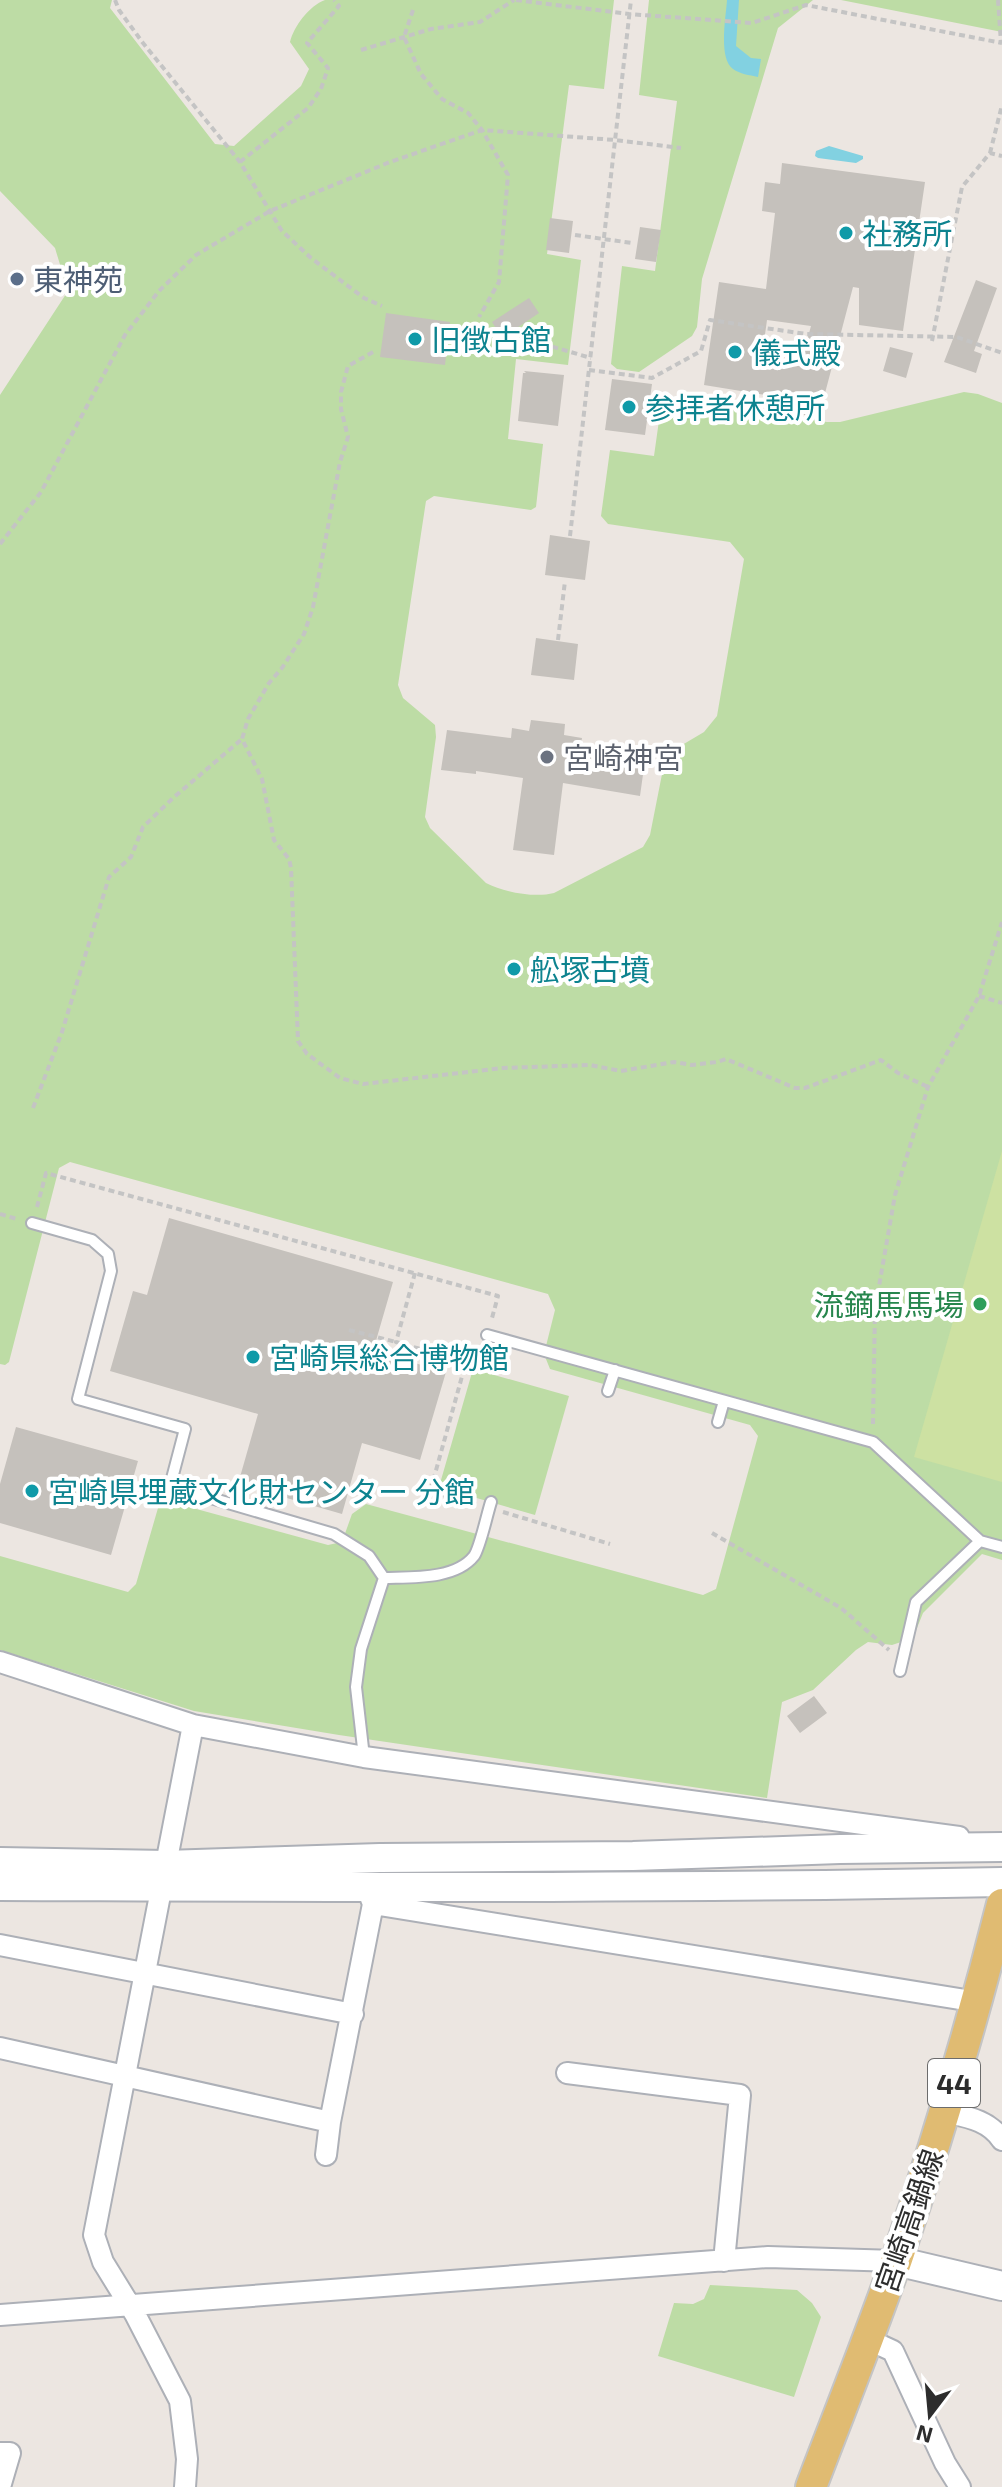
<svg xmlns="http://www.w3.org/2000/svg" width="1002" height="2487" viewBox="0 0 1002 2487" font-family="'Exo 2','Noto Sans JP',sans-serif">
	<rect width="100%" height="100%" fill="#ece6e1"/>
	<path fill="#bddca5" d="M 0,0 L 112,0 L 110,8 L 215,144 L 234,146 L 301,86 L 309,69 L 290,42 C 294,26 309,6 325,0 L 614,0 L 604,89 L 569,85 L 547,254 L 581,260 L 568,365 L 516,359 L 508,439 L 543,444 L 536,507 L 531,510 L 434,496 L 426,501 L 398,685 L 403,698 L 435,725 L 436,737 L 425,817 L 430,828 L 486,883 C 504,892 534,898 554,893 L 643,847 L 650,835 L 665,759 L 672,751 L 704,732 L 717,716 L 744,559 L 730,542 L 608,524 L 601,516 L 610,450 L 654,456 L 662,399 L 827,422 L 840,422 L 964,392 L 978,394 L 1002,403 L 1002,1560 L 982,1554 L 923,1613 L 913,1638 L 892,1645 L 868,1642 L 856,1650 L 813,1690 L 782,1702 L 767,1798 L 339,1735 L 194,1711 L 0,1650 L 0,1556 L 128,1592 L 136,1584 L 158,1508 L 167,1501 L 328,1545 L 342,1542 L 352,1514 L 366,1504 L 703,1595 L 716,1589 L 758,1436 L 750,1425 L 550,1369 L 544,1354 L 555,1310 L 548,1294 L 70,1162 L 59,1168 L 9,1362 L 5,1365 L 0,1364 L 0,395 L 68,291 L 55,248 L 0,191 Z
		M 649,0 L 813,0 L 778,28 L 702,279 L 697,327 L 692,336 L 639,372 L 617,369 L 611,364 L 622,266 L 655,271 L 677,101 L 639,95 Z
		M 841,0 L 1002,0 L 1002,32 Z
		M 473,1369 L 569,1396 L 535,1515 L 439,1487 Z
		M 710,2285 L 797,2290 L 812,2303 L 821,2317 L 794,2397 L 658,2356 L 674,2303 L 693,2304 L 704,2299 Z"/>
	<path fill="#cde1a2" d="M 1002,1151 L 1002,1482 L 914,1457 Z"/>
	<path fill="#82d1e1" d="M 727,0 L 739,0 L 736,46 L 751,58 L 761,59 L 758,77 C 749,75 740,74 733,69 C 718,58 726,17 727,0 Z
		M 829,146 L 863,156 L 863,159 L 856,163 L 818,158 L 815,156 L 816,151 Z"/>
	<path fill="#c5c1bc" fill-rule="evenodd" d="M 782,163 L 925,182 L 903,331 L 859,325 L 859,288 L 853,287 L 824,397 L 818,396 L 812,417 L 763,404 L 766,395 L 704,385 L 719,282 L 766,289 L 775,213 L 762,211 L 765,182 L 780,184 ZM 767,320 L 811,326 L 800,366 L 762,356 Z
		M 550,218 L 573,221 L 569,253 L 546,250 Z
		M 640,227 L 661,230 L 656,262 L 635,259 Z
		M 976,280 L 997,288 L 974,351 L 982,354 L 976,373 L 944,362 Z
		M 529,298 L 539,313 L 502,338 L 492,322 Z
		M 386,313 L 450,322 L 445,365 L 380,357 Z
		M 890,347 L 913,353 L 906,378 L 883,371 Z
		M 524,371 L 564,375 L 558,426 L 518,421 L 523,373 L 526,373 Z
		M 612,379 L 652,384 L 645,435 L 605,430 Z
		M 550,535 L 590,541 L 585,580 L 545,575 Z
		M 536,638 L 578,644 L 574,680 L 531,675 Z
		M 531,720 L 565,724 L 564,735 L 582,738 L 581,744 L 646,753 L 640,796 L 563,783 L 554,855 L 513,850 L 523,778 L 476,771 L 476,774 L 441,770 L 447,730 L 511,738 L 512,728 L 529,731 Z
		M 169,1218 L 393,1282 L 373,1351 L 446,1372 L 420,1460 L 362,1443 L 342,1514 L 238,1484 L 258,1414 L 110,1371 L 133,1291 L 147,1295 Z
		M 16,1427 L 138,1461 L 111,1555 L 0,1523 L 0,1484 Z
		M 814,1696 L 827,1713 L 800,1733 L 787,1716 Z"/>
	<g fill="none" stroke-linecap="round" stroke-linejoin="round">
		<g stroke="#adb0b7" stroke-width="14">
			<path id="lane" d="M 32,1223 L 92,1240 L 108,1254 L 111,1271 L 78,1399 L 185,1429 L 170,1486 L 334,1534 L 369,1556 L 384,1578
				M 487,1335 L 873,1442 L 980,1541 L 1002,1547
				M 608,1391 L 615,1370
				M 718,1422 L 724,1401
				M 900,1671 L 916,1602 L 980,1541
				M 364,1757 L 356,1687 L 361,1649 L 384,1578 C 411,1577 455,1580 474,1556 C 480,1548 487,1514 491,1502"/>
		</g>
		<g stroke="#adb0b7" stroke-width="24">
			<path id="street" d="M 0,1662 L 193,1725 L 364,1757 L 959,1837
				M 373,1904 L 978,2002
				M 0,1945 L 353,2014
				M 0,2048 L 330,2122
				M 567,2073 L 740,2095 L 724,2261
				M 945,2112 C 967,2117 989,2120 1002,2140
				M 326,2155 L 330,2122 L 373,1904 L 368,1891
				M 0,2315 L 768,2257 L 896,2261
				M 867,2339 L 893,2351 L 945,2463 L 960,2487
				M 0,2453 L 10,2453 L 0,2487
				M 185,2487 L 187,2459 L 180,2401 L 135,2314 L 103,2262 L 94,2235 L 193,1725"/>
		</g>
		<g stroke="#adb0b7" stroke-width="32">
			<path id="secondary" d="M 0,1862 L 166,1865 L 380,1858 L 633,1856 L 840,1849 L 1002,1847
				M 0,1886 C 334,1887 668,1889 1002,1882
				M 896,2261 L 1002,2286"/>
		</g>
		<g stroke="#c4c4c4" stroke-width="34">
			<path id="primary" d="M 811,2487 C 840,2411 870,2336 897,2259 C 937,2142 972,2024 1002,1904"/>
		</g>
		<path stroke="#c4c4c4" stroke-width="4" stroke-dasharray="6 4" stroke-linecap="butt" d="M 115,0 L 119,10 L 143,43 L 240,162 L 282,231 L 311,258 L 364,298 L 382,306
			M 516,0 L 629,14 L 752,23 L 806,5 L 1002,43
			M 998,0 L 1001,43
			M 413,10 L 404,37 L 421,74 L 442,99 L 468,113 L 482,130 L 508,175 L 499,282 L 479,317
			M 361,50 L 431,29 L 480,22 L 514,0
			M 990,153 L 1002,105
			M 240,162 L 308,108 L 321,89 L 328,68 L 307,43 L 339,6 L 334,0
			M 575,235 L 632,243
			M 533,341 L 591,358
			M 932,341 L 962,187 L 990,153 L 1002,156
			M 373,352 L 348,366 L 341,392 L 341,409 L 348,437 L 340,462 L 313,607 L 304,634 L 282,668 L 269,683 L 248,719 L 242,739 L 262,779 L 274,840 L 289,859 L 291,868 L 298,1041 L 307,1054 L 340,1078 L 363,1084 L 503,1068 L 590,1065 L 621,1071 L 674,1062 L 692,1065 L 717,1062 L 726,1059 L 795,1088 L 805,1088 L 881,1060 L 898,1073 L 928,1087
			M 589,370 L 652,378 L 701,351 L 710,320 L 806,334 L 957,337 L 1002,353
			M 570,536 L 631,0
			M 0,544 L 41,492 L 125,335 L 159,291 L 196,255 L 270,211 L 390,162 L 482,130 L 615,140 L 681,148
			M 558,640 L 565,581
			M 979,996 L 1002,1003
			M 33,1108 L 62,1032 L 109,877 L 131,857 L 143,827 L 173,798 L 242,739
			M 37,1207 L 46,1173 L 498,1296 L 492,1318
			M 0,1214 L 17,1219
			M 415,1273 L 396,1342 L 466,1362
			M 349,1330 L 396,1342
			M 873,1424 L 875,1309 L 895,1195 L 928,1087 L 979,996 L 1002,922
			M 476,1504 L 430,1492 L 466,1362 L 478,1365 L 483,1350
			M 503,1512 L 610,1544
			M 712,1533 L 841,1608 L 889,1650"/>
		<use href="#lane" stroke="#fff" stroke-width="10"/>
		<use href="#street" stroke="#fff" stroke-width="20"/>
		<use href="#secondary" stroke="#fff" stroke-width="28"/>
		<use href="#primary" stroke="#e0bb72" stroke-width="30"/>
	</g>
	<g fill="#0f9aa8" stroke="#fff" stroke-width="3">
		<circle cx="846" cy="233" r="8"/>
		<circle cx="415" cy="339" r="8"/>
		<circle cx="735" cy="352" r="8"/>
		<circle cx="629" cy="407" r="8"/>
		<circle cx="514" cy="969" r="8"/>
		<circle cx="253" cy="1357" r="8"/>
		<circle cx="32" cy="1491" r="8"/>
	</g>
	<circle fill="#5c6f8a" stroke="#fff" stroke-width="3" cx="17" cy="279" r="8"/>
	<circle fill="#6b7280" stroke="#fff" stroke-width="3" cx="547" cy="757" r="8"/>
	<circle fill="#2e9e5b" stroke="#fff" stroke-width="3" cx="980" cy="1304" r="8"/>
	<g text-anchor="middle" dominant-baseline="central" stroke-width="8" stroke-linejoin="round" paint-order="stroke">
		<rect fill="#fff" stroke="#6c6c6c" stroke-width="2" x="928" y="2059" width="52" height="48" rx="6"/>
		<g font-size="28" font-weight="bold" fill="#2d2d2d">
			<text x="954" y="2083">44</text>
		</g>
		<g font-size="30" fill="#0d838f" stroke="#fff" text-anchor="start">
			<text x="862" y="233">社務所</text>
			<text x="431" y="339">旧徴古館</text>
			<text x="751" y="352">儀式殿</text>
			<text x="645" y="407">参拝者休憩所</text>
			<text x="530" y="969">舩塚古墳</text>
			<text x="269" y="1357">宮崎県総合博物館</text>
			<text x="48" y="1491">宮崎県埋蔵文化財センター 分館</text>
		</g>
		<g font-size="30" fill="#4e5e75" stroke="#fff" text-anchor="start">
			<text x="33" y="279">東神苑</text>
		</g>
		<g font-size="30" fill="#5b616d" stroke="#fff" text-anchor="start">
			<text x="563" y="757">宮崎神宮</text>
		</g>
		<g font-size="30" fill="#27864d" stroke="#fff" text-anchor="end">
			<text x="964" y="1304">流鏑馬馬場</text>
		</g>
		<g font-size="30" fill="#2d2d2d" stroke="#fff">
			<text transform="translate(908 2221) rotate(-71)">宮崎高鍋線</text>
		</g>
	</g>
	<g transform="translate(930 2415) rotate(196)" stroke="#ffffff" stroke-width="6" paint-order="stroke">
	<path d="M0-6L14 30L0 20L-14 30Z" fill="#2d2d2d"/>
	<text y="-12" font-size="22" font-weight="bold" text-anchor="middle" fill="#2d2d2d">N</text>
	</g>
</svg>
